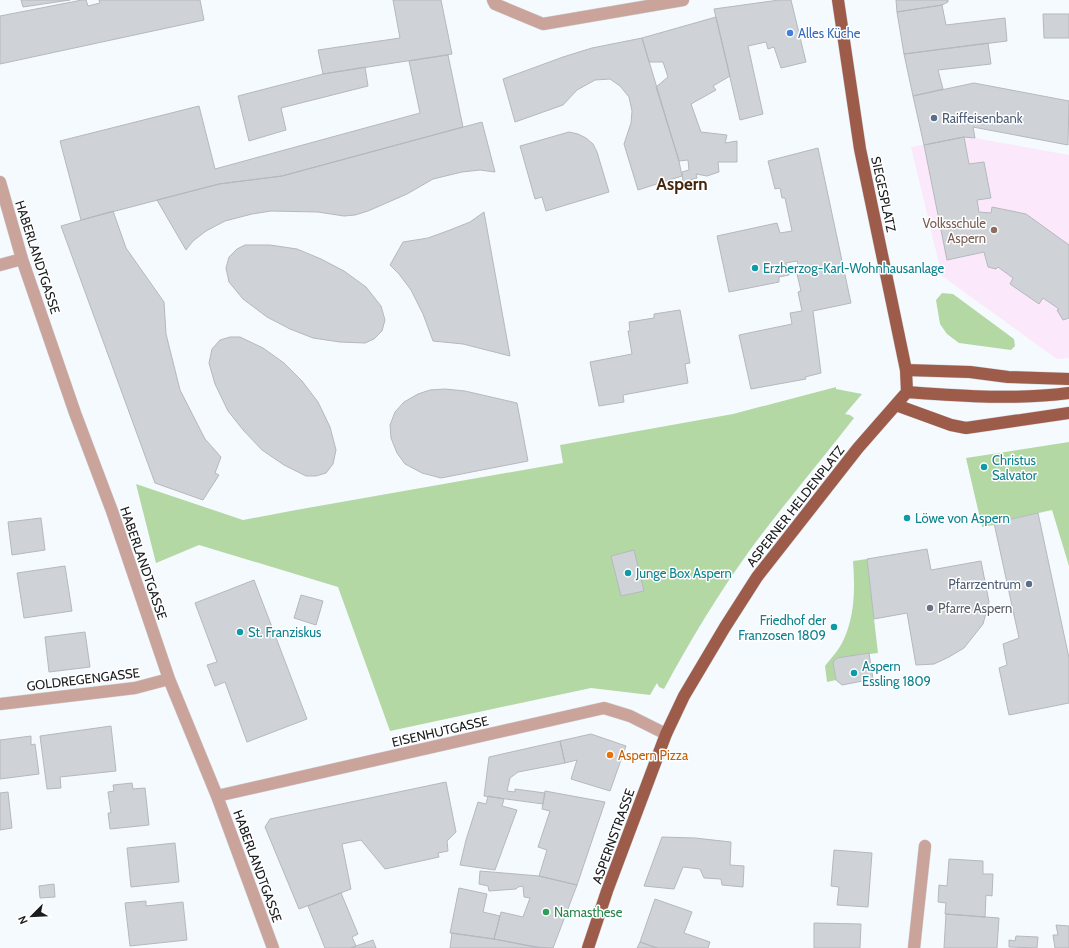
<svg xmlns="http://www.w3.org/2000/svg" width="1069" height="948" viewBox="0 0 1069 948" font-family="Cabin,sans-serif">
	<rect width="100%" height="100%" fill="#f5faff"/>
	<path fill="#fbe8fa" d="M 964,137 L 975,138 L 1069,155 L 1069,358 L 1057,359 L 942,276 L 911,147 Z"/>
	<path fill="#b4d8a4" d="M 942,293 L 953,294 L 1014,339 L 1015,346 L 1011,350 L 959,343 L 947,334 L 940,324 L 936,300 Z
		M 836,387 L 836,389 L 862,394 L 845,414 L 850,415 L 854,418 C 820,462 783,505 750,550 C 718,594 690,641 664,689 L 659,687 L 657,683 L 650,695 L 591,688 L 390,731 L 338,587 L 199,545 L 156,563 L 136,484 L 243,520 L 296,510 L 563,463 L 560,445 L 733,414 Z
		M 1069,442 L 1069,566 L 1052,510 L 994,523 L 994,525 L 982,527 L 966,458 Z
		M 867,559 L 878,653 L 837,658 L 833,662 L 836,680 L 827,682 L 825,666 C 831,658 839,650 843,641 C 855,616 855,588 853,561 Z"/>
	<path fill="#cfd3d8" stroke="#b5b9be" d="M 21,0 L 70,0 L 23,7 Z
		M 82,0 L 86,0 L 88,6 L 100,3 L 99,0 L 200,0 L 204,20 L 0,64 L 0,16 Z
		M 393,0 L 441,0 L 452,54 L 323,74 L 318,50 L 400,38 Z
		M 779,0 L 791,0 L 806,62 L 781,68 L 774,47 L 768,49 L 766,42 L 748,46 L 763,114 L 740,120 L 714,9 Z
		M 896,0 L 948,0 L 948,2 L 942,5 L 897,12 Z
		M 942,5 L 946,25 L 1005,18 L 1007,41 L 904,54 L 897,12 Z
		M 1043,14 L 1069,14 L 1069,38 L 1044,38 Z
		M 716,17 L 730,76 L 713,86 L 716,90 L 691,104 L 701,132 L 727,135 L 725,143 L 737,141 L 737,162 L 718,162 L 719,172 L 707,176 L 696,174 L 697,178 L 683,182 L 682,172 L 689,170 L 688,160 L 679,161 L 656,87 L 668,77 L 663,62 L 649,62 L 642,38 Z
		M 642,38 L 679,161 L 682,176 L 638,190 L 624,144 L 631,123 L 632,111 L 629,97 L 620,86 L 610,79 L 595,80 L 577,90 L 563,105 L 515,122 L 503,79 L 563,57 L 592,48 Z
		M 988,43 L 991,64 L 938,70 L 943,89 L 913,96 L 904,54 Z
		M 448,55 L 463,127 L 282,176 L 219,184 L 81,220 L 60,141 L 199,106 L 215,169 L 420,113 L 409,61 Z
		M 365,67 L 368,86 L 281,108 L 286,130 L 249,141 L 238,96 L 323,74 Z
		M 974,83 L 1069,101 L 1068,145 L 973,127 L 975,138 L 964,137 L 924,145 L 913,96 Z
		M 482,122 L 495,172 L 480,170 L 462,172 L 433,179 L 407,194 L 368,211 L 355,215 L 344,216 L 318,212 L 271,211 L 252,214 L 225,221 L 206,231 L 193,241 L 186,250 L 157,200 L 219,184 L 282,176 Z
		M 569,132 L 578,134 L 586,138 L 593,144 L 597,152 L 609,192 L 546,211 L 542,197 L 535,199 L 520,146 Z
		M 964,137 L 969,164 L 984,162 L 991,198 L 977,200 L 979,212 L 991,213 L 992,207 L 1026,214 L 1069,245 L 1069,318 L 1063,320 L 1057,310 L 1059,309 L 1043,298 L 1039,304 L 1010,284 L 1013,278 L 998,267 L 996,269 L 988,267 L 984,252 L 947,260 L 924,145 Z
		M 818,148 L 851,303 L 813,311 L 821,373 L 805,377 L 806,379 L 751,389 L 739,335 L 792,324 L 790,313 L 802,311 L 798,292 L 801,291 L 797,274 L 801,273 L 797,261 L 786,263 L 789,275 L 779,277 L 779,282 L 729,292 L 717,236 L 777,223 L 780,233 L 792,231 L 785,198 L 782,198 L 780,188 L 775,189 L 768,161 Z
		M 113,211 L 126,248 L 164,302 L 166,334 L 180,390 L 205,439 L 221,457 L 215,473 L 219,475 L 203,500 L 155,483 L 61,226 Z
		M 484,212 L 510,356 L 463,344 L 433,341 L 423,314 L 411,290 L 399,274 L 390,265 L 403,242 L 428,238 L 450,230 L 470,222 Z
		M 245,245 L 270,245 L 297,249 L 321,259 L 344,271 L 366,287 L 381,306 L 385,320 L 382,331 L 374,339 L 365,343 L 340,342 L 313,338 L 290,329 L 267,317 L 243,299 L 229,282 L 226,268 L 229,257 L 237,249 Z
		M 680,310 L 690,363 L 685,364 L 688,383 L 623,395 L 624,402 L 599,406 L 590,362 L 632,354 L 628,331 L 630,331 L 629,322 L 654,318 L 654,314 Z
		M 230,337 L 240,337 L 263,348 L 284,363 L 302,381 L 318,402 L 330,427 L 336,450 L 333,464 L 326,473 L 316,476 L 306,476 L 284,465 L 262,450 L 244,431 L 228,411 L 215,384 L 209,363 L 212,349 L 220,340 Z
		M 445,389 L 465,391 L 517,403 L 528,461 L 441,478 L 422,473 L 405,464 L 397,453 L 391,438 L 390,425 L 395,412 L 404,402 L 418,394 L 430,390 Z
		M 1038,513 L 1069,658 L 1069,703 L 1009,715 L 999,668 L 1007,665 L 1003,644 L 1019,638 L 994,523 Z
		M 41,518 L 45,550 L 12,555 L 8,522 Z
		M 927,549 L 931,570 L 981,561 L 989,602 L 983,624 L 964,648 L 949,657 L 934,664 L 916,665 L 907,613 L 874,619 L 867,559 Z
		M 634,550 L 644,591 L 621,596 L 611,556 Z
		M 65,566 L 72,611 L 24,618 L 17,573 Z
		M 254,580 L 307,719 L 247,742 L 225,682 L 215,686 L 207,665 L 217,662 L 195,603 Z
		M 301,595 L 323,601 L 316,625 L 294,618 Z
		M 85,632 L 90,667 L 49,672 L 45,637 Z
		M 869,653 L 873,679 L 842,685 L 836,680 L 833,662 L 837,658 Z
		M 111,726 L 116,771 L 60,777 L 61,788 L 47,789 L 40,736 Z
		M 591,734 L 626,746 L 610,791 L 571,779 L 577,760 L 565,763 L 560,741 Z
		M 31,736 L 31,745 L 35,744 L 39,774 L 0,779 L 0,740 Z
		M 560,741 L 565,763 L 518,772 L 510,778 L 507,791 L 515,792 L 515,789 L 545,793 L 543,804 L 484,796 L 489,757 Z
		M 446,782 L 456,832 L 447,841 L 448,851 L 438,853 L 439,857 L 385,869 L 361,840 L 342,844 L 351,889 L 299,909 L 265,827 L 270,819 Z
		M 132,783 L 133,789 L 145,788 L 149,825 L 110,829 L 108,813 L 111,813 L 108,792 L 114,791 L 113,785 Z
		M 545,791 L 605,802 L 577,885 L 539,876 L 547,850 L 538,847 L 550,811 L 542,809 Z
		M 8,792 L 12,828 L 0,830 L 0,793 Z
		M 488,796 L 504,799 L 502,806 L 517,810 L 495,870 L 460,865 L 466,840 L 478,802 L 486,804 Z
		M 662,837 L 695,838 L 731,842 L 730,865 L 744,866 L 743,887 L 722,885 L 721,879 L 704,878 L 700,869 L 683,867 L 674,889 L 644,886 Z
		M 175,843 L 179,882 L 131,887 L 127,848 Z
		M 834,850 L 872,853 L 868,907 L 837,905 L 839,887 L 831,886 Z
		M 949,859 L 983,861 L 983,874 L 993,874 L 992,896 L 986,895 L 985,917 L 945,914 L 946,903 L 938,902 L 939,885 L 947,886 Z
		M 480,871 L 539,876 L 577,885 L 553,948 L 534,947 L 494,939 L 501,912 L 523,917 L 530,898 L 524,897 L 523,886 L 518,887 L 516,889 L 489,891 L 488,886 L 479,884 Z
		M 54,884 L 55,897 L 40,898 L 39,886 Z
		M 459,888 L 487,894 L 483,912 L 500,916 L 494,939 L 450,933 Z
		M 341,893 L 358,934 L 352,937 L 356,946 L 351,948 L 325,948 L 308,906 Z
		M 655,899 L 692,912 L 684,933 L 710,942 L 708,948 L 657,948 L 640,942 Z
		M 146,901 L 146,906 L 183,902 L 187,940 L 130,946 L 125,903 Z
		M 946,914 L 999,918 L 997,948 L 944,948 Z
		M 814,923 L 861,924 L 860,948 L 814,948 Z
		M 1056,925 L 1069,926 L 1069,948 L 1055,948 L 1053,935 L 1058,935 Z
		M 452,933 L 494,939 L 542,948 L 450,948 Z
		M 1016,936 L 1038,937 L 1037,948 L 1009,947 L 1009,940 L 1015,941 Z
		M 373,940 L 376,948 L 351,948 L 356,946 Z
		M 640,942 L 657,948 L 637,948 Z"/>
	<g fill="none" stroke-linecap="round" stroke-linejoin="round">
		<g stroke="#d2d6db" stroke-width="13">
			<path id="minor" d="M 493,0 L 495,4 L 543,24 L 683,0
				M 0,182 L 22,259 L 75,413 L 112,511 L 169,679 L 217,796 L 273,948
				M 0,265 L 22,259
				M 0,704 L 135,688 L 169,679
				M 217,796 L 604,708 L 630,716 L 666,734
				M 914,948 L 925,846"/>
		</g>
		<g stroke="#d2d6db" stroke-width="13">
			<path id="major" d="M 838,0 L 860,149 L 906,370 L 907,392
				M 906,370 L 970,372 L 1008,377 L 1069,379
				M 907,392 C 962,396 1014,400 1069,393
				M 896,405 L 951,425 L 966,428 L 1069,413
				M 588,948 L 607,891 L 666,734 L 684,696 L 725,627 L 757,577 L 858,448 L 907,392"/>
		</g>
		<use href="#minor" stroke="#caa49a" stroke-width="12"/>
		<use href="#major" stroke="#9d5b4a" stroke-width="12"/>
	</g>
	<circle fill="#3f7fe0" stroke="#fff" stroke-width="1.5" cx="790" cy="33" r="4"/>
	<g fill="#5c6f8a" stroke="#fff" stroke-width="1.5">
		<circle cx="934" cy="118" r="4"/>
		<circle cx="1029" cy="584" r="4"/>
	</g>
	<circle fill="#8d6e63" stroke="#fff" stroke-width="1.5" cx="994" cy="230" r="4"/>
	<g fill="#0f9aa8" stroke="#fff" stroke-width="1.5">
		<circle cx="755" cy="268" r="4"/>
		<circle cx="984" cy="467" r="4"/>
		<circle cx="907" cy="518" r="4"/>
		<circle cx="628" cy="573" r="4"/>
		<circle cx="834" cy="627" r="4"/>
		<circle cx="240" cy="632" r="4"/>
		<circle cx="854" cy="673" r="4"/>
	</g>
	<circle fill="#6b7280" stroke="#fff" stroke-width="1.5" cx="930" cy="608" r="4"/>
	<circle fill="#e8710a" stroke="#fff" stroke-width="1.5" cx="610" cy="755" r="4"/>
	<circle fill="#2e9e5b" stroke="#fff" stroke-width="1.5" cx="546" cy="912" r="4"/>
	<g text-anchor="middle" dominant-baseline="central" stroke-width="3" stroke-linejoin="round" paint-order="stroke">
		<g font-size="13" fill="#366cbe" stroke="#fff" text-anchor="start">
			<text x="798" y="33">Alles Küche</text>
		</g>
		<g font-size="13" fill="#4e5e75" stroke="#fff" text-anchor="start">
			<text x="942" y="118">Raiffeisenbank</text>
			<text x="1021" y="584" text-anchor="end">Pfarrzentrum</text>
		</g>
		<g font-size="13" fill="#1b1c1e" stroke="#fff">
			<text transform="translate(884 194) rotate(78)">SIEGESPLATZ</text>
			<text transform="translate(38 257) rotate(72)">HABERLANDTGASSE</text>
			<text transform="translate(795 506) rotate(-52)">ASPERNER HELDENPLATZ</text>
			<text transform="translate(144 563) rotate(71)">HABERLANDTGASSE</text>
			<text transform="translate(83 679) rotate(-7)">GOLDREGENGASSE</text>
			<text transform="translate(440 731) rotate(-13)">EISENHUTGASSE</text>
			<text transform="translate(613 836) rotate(-70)">ASPERNSTRASSE</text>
			<text transform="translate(258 866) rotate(70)">HABERLANDTGASSE</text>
		</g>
		<g font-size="13" fill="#785e54" stroke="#fff" text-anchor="end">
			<text x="986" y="223">Volksschule<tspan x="986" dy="15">Aspern</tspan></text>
		</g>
		<g font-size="13" fill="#0d838f" stroke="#fff" text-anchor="start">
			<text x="763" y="268">Erzherzog-Karl-Wohnhausanlage</text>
			<text x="992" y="460">Christus<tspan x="992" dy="15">Salvator</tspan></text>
			<text x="915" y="518">Löwe von Aspern</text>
			<text x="636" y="573">Junge Box Aspern</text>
			<text x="826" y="620" text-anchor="end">Friedhof der<tspan x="826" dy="15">Franzosen 1809</tspan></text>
			<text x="248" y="632">St. Franziskus</text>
			<text x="862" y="666">Aspern<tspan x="862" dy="15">Essling 1809</tspan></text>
		</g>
		<g font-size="13" fill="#5b616d" stroke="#fff" text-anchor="start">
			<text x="938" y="608">Pfarre Aspern</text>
		</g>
		<g font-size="13" fill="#c56008" stroke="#fff" text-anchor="start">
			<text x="618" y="755">Aspern Pizza</text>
		</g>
		<g font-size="13" fill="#27864d" stroke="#fff" text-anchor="start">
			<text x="554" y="912">Namasthese</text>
		</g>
		<g font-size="17" font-weight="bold" fill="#45260c" stroke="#fff">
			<text x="682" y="184">Aspern</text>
		</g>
	</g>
	<g transform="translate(32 916) rotate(246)" stroke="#ffffff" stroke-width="3" paint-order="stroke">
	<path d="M0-3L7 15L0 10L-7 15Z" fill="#1b1c1e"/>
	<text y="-6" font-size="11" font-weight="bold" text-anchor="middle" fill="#1b1c1e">N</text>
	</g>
</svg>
